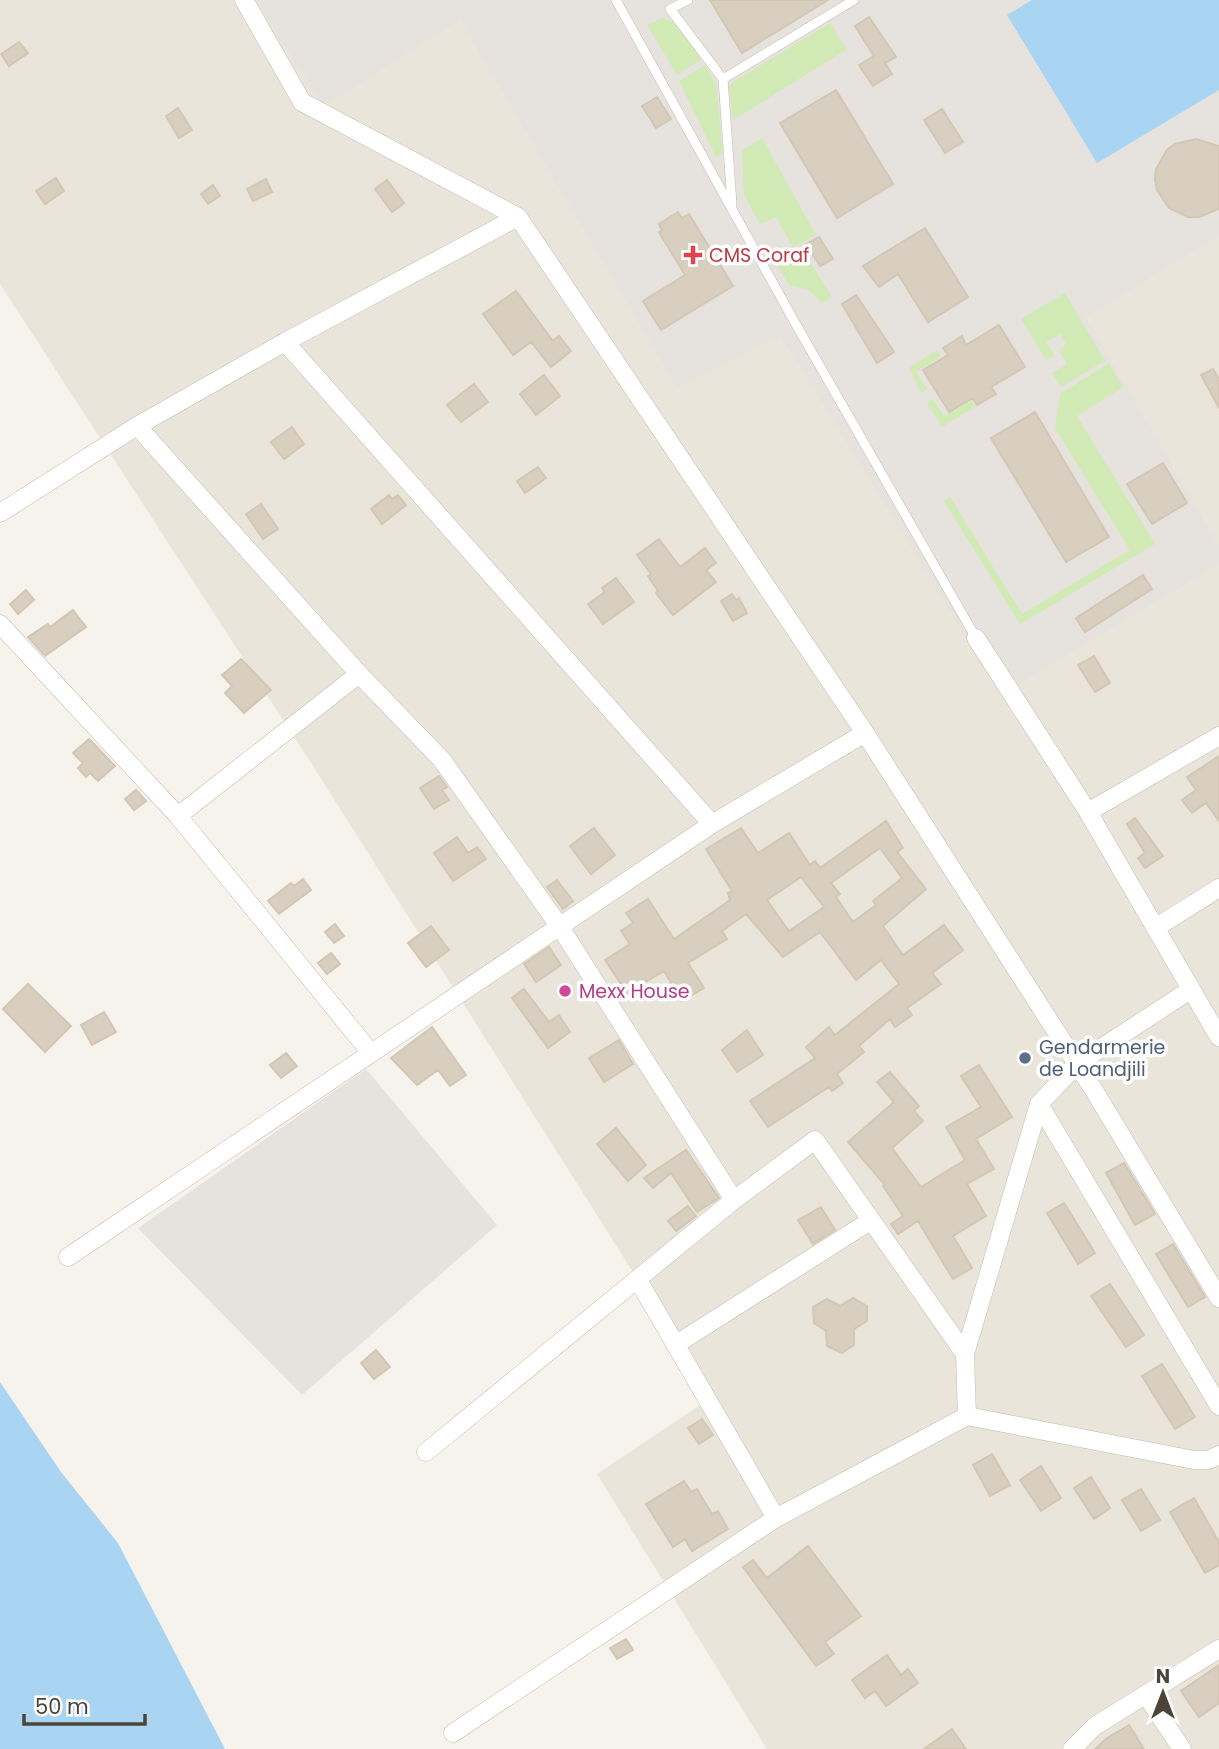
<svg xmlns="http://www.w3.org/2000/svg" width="1219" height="1749" viewBox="0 0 1219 1749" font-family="Poppins,sans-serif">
	<rect width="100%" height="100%" fill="#f6f3ec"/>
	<path fill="#eae5da" d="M 0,0 L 1219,0 L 1219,1749 L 767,1749 L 597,1474 L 712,1397 L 306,755 L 0,284 Z"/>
	<path fill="#e6e2dd" d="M 255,0 L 1219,0 L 1219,235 L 1086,317 L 1219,546 L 1219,564 L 1001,694 L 780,335 L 677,388 L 460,20 L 324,106 Z
		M 366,1069 L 497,1225 L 302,1395 L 138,1228 Z"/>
	<path fill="#d2eab5" d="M 663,18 L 680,25 L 701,60 L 677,75 L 647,25 Z
		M 830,23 L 847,49 L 733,120 L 729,87 L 733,82 Z
		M 705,65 L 716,84 L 723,154 L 716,157 L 679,81 Z
		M 762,138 L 816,235 L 793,247 L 776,217 L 760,224 L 744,195 L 742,151 Z
		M 800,247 L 832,297 L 822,303 L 808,289 L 790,286 L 775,262 Z
		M 1065,293 L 1105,361 L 1061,387 L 1052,373 L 1067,364 L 1059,350 L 1066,344 L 1060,334 L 1046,342 L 1054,355 L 1046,360 L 1021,319 Z
		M 937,350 L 941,356 L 916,372 L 927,389 L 921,393 L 909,368 Z
		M 1109,363 L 1123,387 L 1077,416 L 1155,544 L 1020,624 L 944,501 L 950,497 L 1022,614 L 1130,550 L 1055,428 L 1060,394 Z
		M 933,399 L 944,416 L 972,400 L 976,406 L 942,427 L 927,403 Z"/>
	<path fill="#a9d4f2" d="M 1032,0 L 1219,0 L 1219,90 L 1097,163 L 1007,15 Z
		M 0,1382 L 61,1472 L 118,1543 L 225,1749 L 0,1749 Z"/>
	<path fill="#d8cfc1" stroke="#d3c7b4" stroke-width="2" fill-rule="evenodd" d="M 710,0 L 828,0 L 742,53 Z
		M 869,17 L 896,57 L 885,63 L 892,74 L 873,86 L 859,65 L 874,56 L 855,26 Z
		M 19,42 L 28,53 L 9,66 L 1,54 Z
		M 836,90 L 893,184 L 837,218 L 780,123 Z
		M 657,97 L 671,119 L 656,128 L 642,106 Z
		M 178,108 L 192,130 L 179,138 L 166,116 Z
		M 942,109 L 963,142 L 945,153 L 924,120 Z
		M 1196,139 L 1219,146 L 1219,209 L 1199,217 L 1188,217 L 1169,208 L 1157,190 L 1155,180 L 1156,169 L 1167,150 L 1175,144 Z
		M 56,178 L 64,191 L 45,204 L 36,191 Z
		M 266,179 L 272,192 L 253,201 L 247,189 Z
		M 387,180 L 404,203 L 392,212 L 375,189 Z
		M 213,185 L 220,196 L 208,204 L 201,194 Z
		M 678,212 L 682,218 L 689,214 L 733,286 L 661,330 L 643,301 L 685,275 L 659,232 L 662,230 L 659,224 Z
		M 925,228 L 968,297 L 928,322 L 898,274 L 879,287 L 863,266 Z
		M 819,237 L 833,259 L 820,266 L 806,244 Z
		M 516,291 L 553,341 L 559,336 L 571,351 L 551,367 L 531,342 L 513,355 L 483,314 Z
		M 856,295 L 894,352 L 877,363 L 842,304 Z
		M 999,325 L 1025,367 L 991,387 L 996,394 L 977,405 L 973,398 L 949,412 L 923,370 L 948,355 L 943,348 L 962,336 L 966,345 Z
		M 1213,369 L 1219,379 L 1219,408 L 1201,375 Z
		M 544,375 L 560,396 L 536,415 L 520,394 Z
		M 474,384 L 488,402 L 461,422 L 447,405 Z
		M 1035,412 L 1109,537 L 1066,562 L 991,438 Z
		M 292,427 L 304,444 L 284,459 L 271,442 Z
		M 1163,463 L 1187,503 L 1152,524 L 1127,484 Z
		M 538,467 L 546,478 L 525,493 L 517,481 Z
		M 389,495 L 392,499 L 398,495 L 406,505 L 382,524 L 371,509 Z
		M 261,504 L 278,529 L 263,539 L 246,514 Z
		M 659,539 L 680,567 L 705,548 L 716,563 L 706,570 L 716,582 L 673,615 L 656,593 L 658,591 L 648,576 L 651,574 L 637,555 Z
		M 1143,575 L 1152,589 L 1085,632 L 1076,618 Z
		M 616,578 L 634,602 L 603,624 L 588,604 L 605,592 L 602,588 Z
		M 26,590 L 34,600 L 18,614 L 10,604 Z
		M 732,594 L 736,600 L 739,598 L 747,613 L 733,621 L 721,601 Z
		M 73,610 L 86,627 L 45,656 L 28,637 L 48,624 L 50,627 Z
		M 1094,656 L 1110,683 L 1095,692 L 1078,665 Z
		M 241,659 L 271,690 L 244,713 L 225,693 L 232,686 L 222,675 Z
		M 89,739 L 115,766 L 98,781 L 90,773 L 86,777 L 78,768 L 83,763 L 73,753 Z
		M 1219,756 L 1219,821 L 1206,803 L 1192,813 L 1182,800 L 1196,790 L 1187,777 Z
		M 439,776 L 447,787 L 442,790 L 449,800 L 434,809 L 420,788 Z
		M 136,790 L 146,801 L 134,810 L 125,799 Z
		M 1135,818 L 1163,856 L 1145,868 L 1138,858 L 1145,853 L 1127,824 Z
		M 886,821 L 903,848 L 897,852 L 926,889 L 883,926 L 903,955 L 944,925 L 963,950 L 932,973 L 941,984 L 907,1008 L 912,1015 L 895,1027 L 890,1019 L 859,1046 L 864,1052 L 837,1074 L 843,1083 L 832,1091 L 829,1087 L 768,1127 L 750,1101 L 815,1058 L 806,1047 L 829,1027 L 835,1035 L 899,984 L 881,960 L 856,980 L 820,932 L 783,957 L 746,914 L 722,931 L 727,939 L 688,963 L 704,988 L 682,1001 L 664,971 L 627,993 L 605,960 L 630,944 L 621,931 L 633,923 L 626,913 L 648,899 L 674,939 L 730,900 L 728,893 L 732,891 L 706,849 L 741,828 L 758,853 L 789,833 L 810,865 L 815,861 L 820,868 ZM 880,848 L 902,878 L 873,901 L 876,905 L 853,922 L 836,897 L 840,894 L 831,883 ZM 801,877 L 824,907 L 789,931 L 767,900 Z
		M 594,828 L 615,855 L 591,874 L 570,846 Z
		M 457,837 L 468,853 L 477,847 L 486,859 L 453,881 L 434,853 Z
		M 303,879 L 311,890 L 279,914 L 268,901 L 291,883 L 294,886 Z
		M 557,880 L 573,901 L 563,909 L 547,887 Z
		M 335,924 L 344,936 L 334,943 L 325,932 Z
		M 431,926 L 449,950 L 426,967 L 408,943 Z
		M 549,947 L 561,965 L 536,982 L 524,964 Z
		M 331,953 L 340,964 L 327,974 L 318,963 Z
		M 28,984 L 71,1026 L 45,1052 L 3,1009 Z
		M 524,989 L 549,1022 L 559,1015 L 570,1032 L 548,1048 L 512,998 Z
		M 104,1012 L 116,1032 L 92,1045 L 81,1025 Z
		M 432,1027 L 466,1075 L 450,1086 L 438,1070 L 417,1085 L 391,1058 Z
		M 747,1030 L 763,1055 L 737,1072 L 722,1050 Z
		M 619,1040 L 633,1064 L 604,1082 L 589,1058 Z
		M 286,1053 L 297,1066 L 281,1078 L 270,1065 Z
		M 979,1065 L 1012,1117 L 976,1139 L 994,1169 L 967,1184 L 986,1216 L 953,1236 L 972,1268 L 953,1279 L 918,1221 L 898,1234 L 891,1224 L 903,1216 L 883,1186 L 885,1185 L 848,1142 L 894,1102 L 877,1082 L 890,1072 L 919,1106 L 914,1111 L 923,1121 L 892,1148 L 921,1187 L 965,1160 L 946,1127 L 981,1107 L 961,1076 Z
		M 616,1128 L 646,1165 L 628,1181 L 597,1144 Z
		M 686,1150 L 719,1198 L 697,1212 L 671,1173 L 653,1188 L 644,1178 Z
		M 1124,1163 L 1155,1214 L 1135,1225 L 1106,1173 Z
		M 1064,1203 L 1095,1253 L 1078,1264 L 1047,1213 Z
		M 688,1206 L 696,1216 L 676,1231 L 668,1221 Z
		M 821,1207 L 835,1230 L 813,1244 L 798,1220 Z
		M 1173,1244 L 1205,1297 L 1188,1307 L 1156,1254 Z
		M 1110,1284 L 1144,1335 L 1126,1347 L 1091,1296 Z
		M 853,1298 L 867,1306 L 867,1321 L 854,1329 L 854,1345 L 842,1353 L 827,1346 L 826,1331 L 814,1323 L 813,1307 L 827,1299 L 840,1306 Z
		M 376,1350 L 390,1367 L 374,1379 L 361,1363 Z
		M 1162,1364 L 1195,1417 L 1175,1429 L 1142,1376 Z
		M 702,1419 L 713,1435 L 699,1444 L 688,1428 Z
		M 992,1454 L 1010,1485 L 990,1496 L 973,1465 Z
		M 1041,1466 L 1061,1498 L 1041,1511 L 1020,1480 Z
		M 1091,1477 L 1110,1508 L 1094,1519 L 1074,1488 Z
		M 684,1481 L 691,1492 L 697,1489 L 712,1514 L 718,1511 L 728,1529 L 692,1551 L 685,1539 L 673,1547 L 646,1504 Z
		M 1141,1489 L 1160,1520 L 1141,1531 L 1122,1500 Z
		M 1194,1498 L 1219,1542 L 1219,1565 L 1205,1573 L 1170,1512 Z
		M 808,1546 L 861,1616 L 825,1642 L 834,1654 L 816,1666 L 743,1567 L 753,1560 L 767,1578 Z
		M 626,1639 L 633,1650 L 617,1659 L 610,1648 Z
		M 887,1655 L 901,1675 L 908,1669 L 918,1683 L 886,1706 L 875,1691 L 865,1698 L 852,1680 Z
		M 1219,1665 L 1219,1703 L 1199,1717 L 1181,1691 Z
		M 1129,1725 L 1144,1749 L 1095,1749 L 1107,1738 Z
		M 952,1729 L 966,1749 L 924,1749 Z"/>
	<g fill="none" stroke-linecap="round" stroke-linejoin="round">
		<g stroke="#c2bbae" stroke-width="10">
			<path id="service" d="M 616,0 L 794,321 L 976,638
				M 688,0 L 670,9 L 723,79 L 732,204
				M 723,79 L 854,0"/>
		</g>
		<g stroke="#c2bbae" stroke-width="19">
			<path id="minor" d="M 244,0 L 302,102 L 518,217 L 865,733 L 1095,1092 L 1219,1298
				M 285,342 L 712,824
				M 137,426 L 359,674 L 442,760 L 560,927 L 734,1200
				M 0,513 L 137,426 L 285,342 L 518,217
				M 0,624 L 178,816 L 371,1053
				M 976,638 L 1088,812 L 1219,1037
				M 1088,812 L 1219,736
				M 178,816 L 359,674
				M 1155,928 L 1219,888
				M 1039,1104 L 1219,1406
				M 68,1257 L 712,824 L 865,733
				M 638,1280 L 776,1518
				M 675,1345 L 870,1221
				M 967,1416 L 965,1354 L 1039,1104 L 1077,1064 L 1190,990
				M 426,1452 L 734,1200 L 815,1140 L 965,1354
				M 1146,1695 L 1182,1749
				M 453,1733 L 776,1518 L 967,1416 L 1194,1460 L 1208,1460 L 1219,1455
				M 1072,1749 L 1095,1726 L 1219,1649"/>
		</g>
		<use href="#service" stroke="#fff" stroke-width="9"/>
		<use href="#minor" stroke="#fff" stroke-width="18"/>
	</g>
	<path fill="#e0444e" stroke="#fff" stroke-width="2.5" d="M689.5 244.5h7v7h7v7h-7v7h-7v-7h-7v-7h7z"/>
	<circle fill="#d1479c" stroke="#fff" stroke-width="2.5" cx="565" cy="991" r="7"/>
	<circle fill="#5c6f8a" stroke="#fff" stroke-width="2.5" cx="1025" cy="1058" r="7"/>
	<g text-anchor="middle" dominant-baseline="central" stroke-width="7" stroke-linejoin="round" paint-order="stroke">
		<g font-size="19" fill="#be3a42" stroke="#fff" text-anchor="start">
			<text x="709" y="255">CMS Coraf</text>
		</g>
		<g font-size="19" fill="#b23c85" stroke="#fff" text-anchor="start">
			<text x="579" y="991">Mexx House</text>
		</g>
		<g font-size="19" fill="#4e5e75" stroke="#fff" text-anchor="start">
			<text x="1039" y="1047">Gendarmerie<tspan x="1039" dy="22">de Loandjili</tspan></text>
		</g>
	</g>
	<g transform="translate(1163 1693)" stroke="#ffffff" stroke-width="5" paint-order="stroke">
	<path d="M0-5L12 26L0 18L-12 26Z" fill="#4b4439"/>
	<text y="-10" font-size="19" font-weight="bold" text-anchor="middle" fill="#4b4439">N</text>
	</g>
	<path d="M24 1714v10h121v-10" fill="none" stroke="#4b4439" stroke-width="3.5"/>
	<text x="35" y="1714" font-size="21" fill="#4b4439" stroke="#ffffff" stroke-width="5" paint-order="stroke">50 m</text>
</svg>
